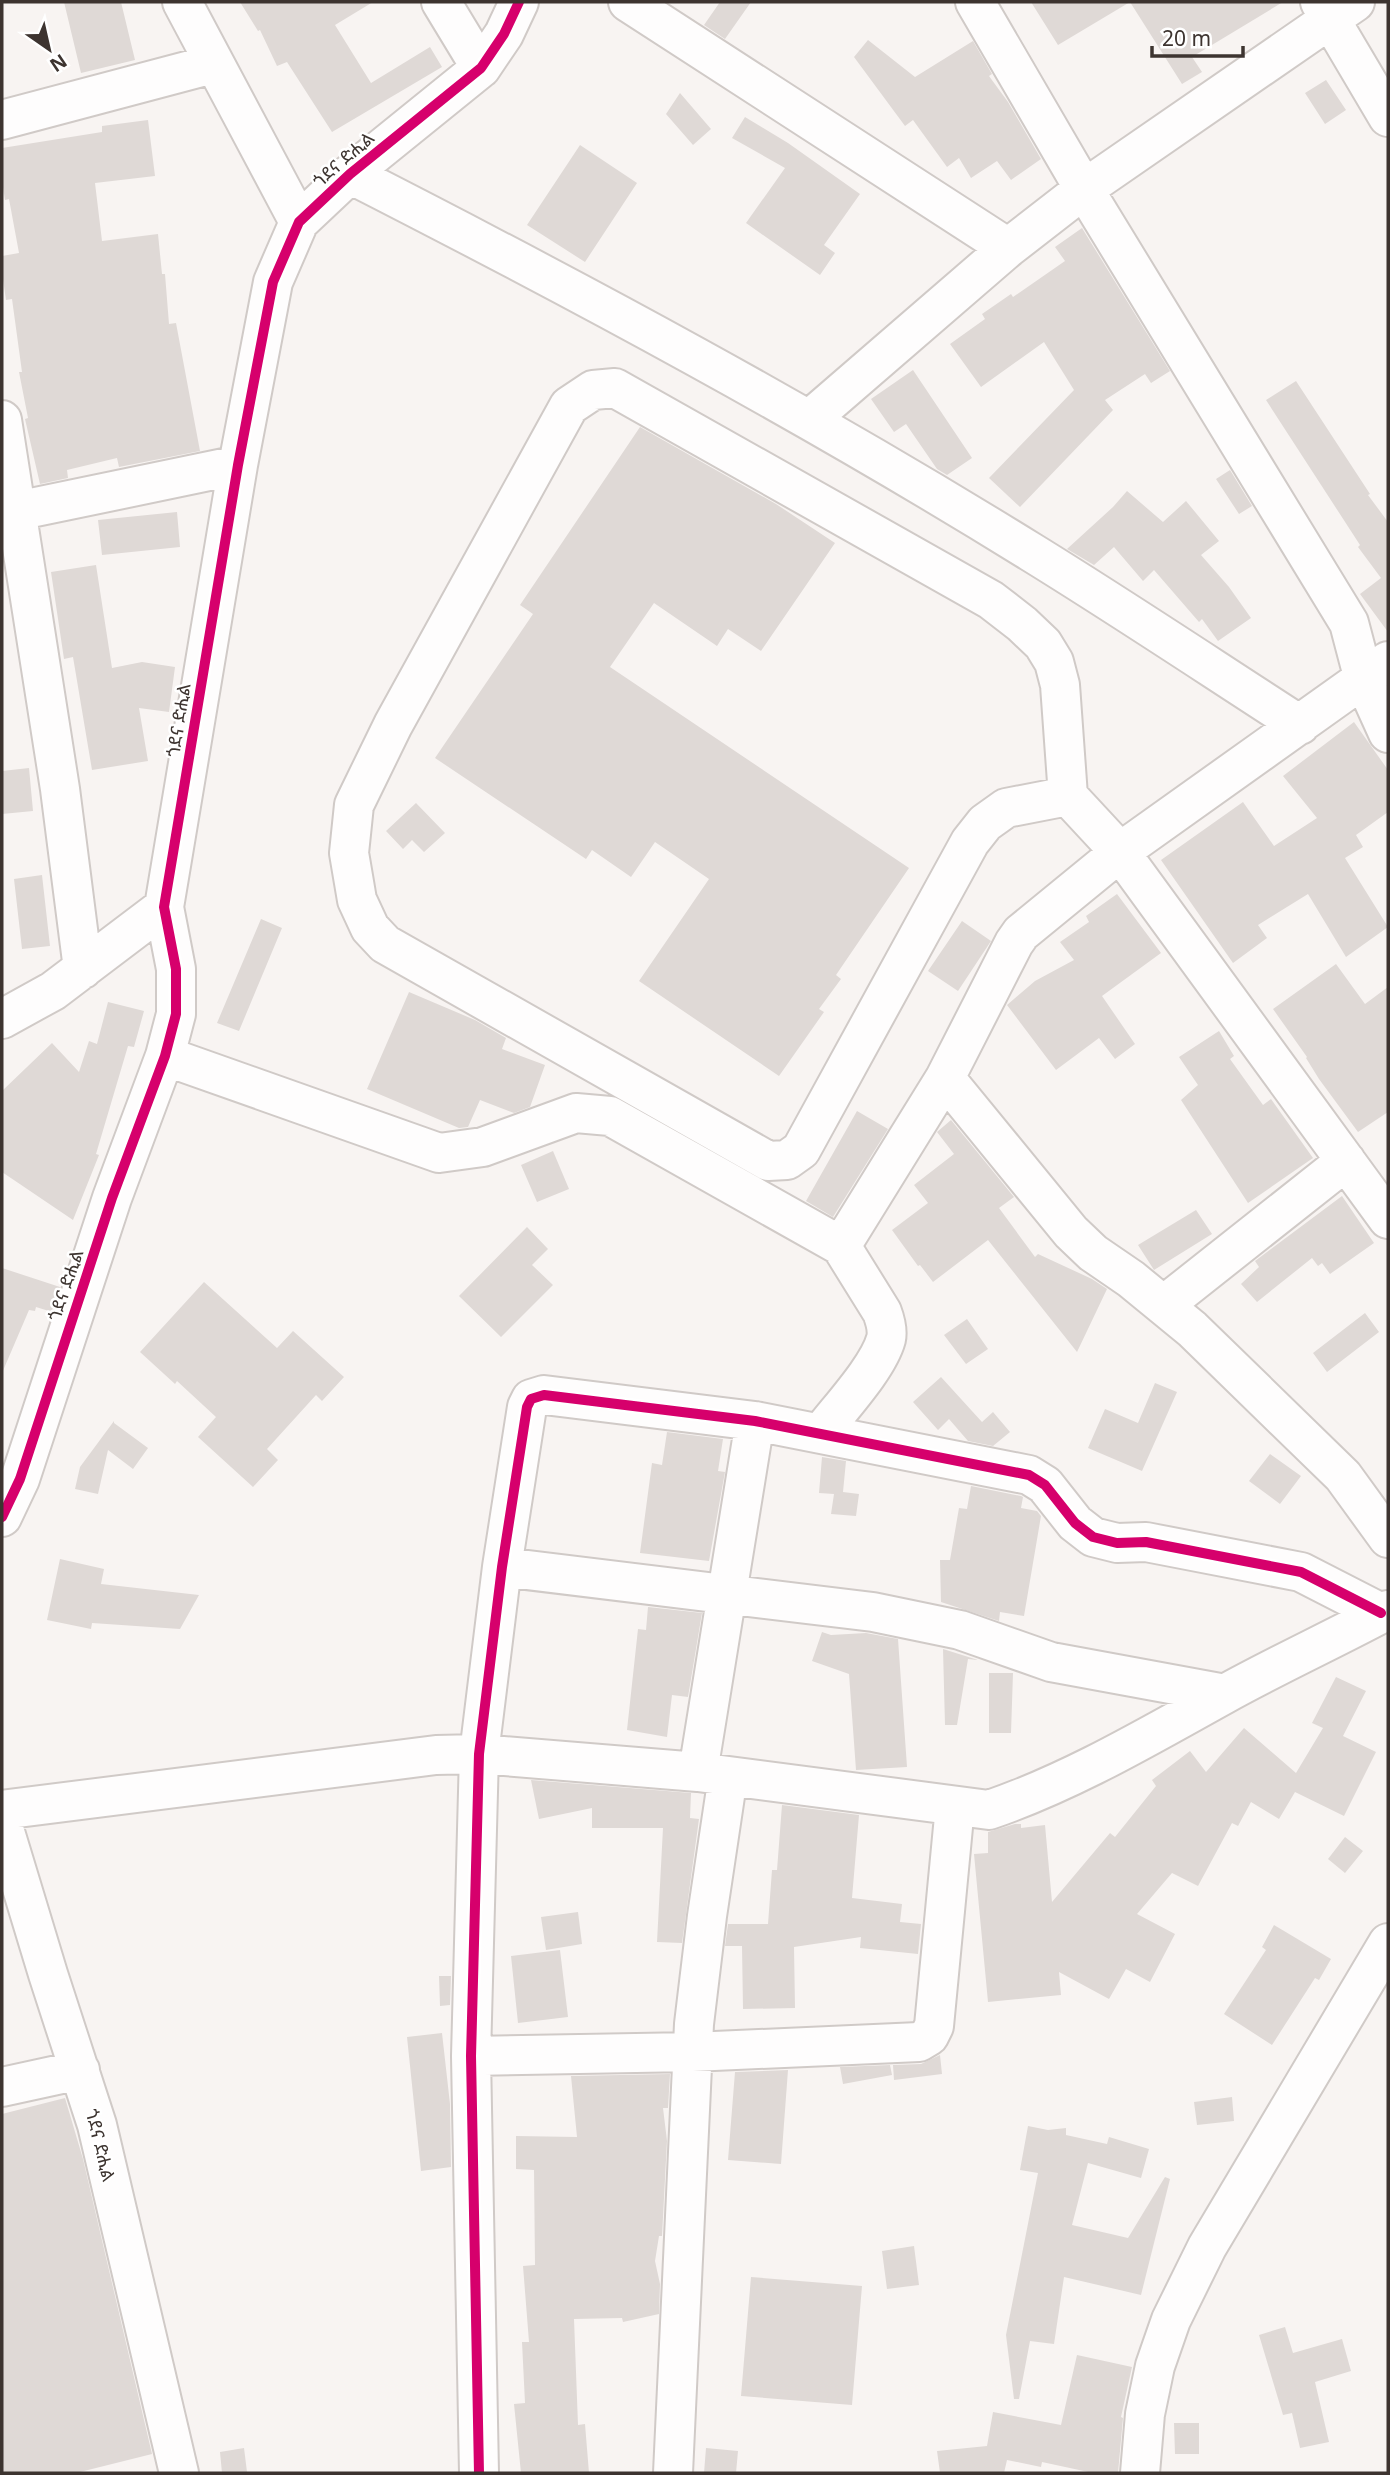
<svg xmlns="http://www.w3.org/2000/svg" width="1390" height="2475" viewBox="0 0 1390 2475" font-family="Georgia,'Noto Sans Ethiopic',serif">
	<rect width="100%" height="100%" fill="#f8f4f2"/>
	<path fill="#dfd9d6" d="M 64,2 L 121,2 L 135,60 L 81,73 Z
		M 240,2 L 373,2 L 335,25 L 371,83 L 430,47 L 442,67 L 332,132 L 287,62 L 277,66 L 260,30 L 258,31 Z
		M 720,2 L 751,2 L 725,39 L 704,25 Z
		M 1031,2 L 1283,2 L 1192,57 L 1202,72 L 1182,84 L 1130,2 L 1058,45 Z
		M 868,40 L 915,77 L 973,41 L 992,74 L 989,76 L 1008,102 L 1041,159 L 1011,180 L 997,161 L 971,178 L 959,158 L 947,167 L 913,120 L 905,126 L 854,57 Z
		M 1326,80 L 1346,110 L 1325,124 L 1305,93 Z
		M 680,93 L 711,129 L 693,145 L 666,114 Z
		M 745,117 L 788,143 L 860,194 L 824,245 L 835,253 L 820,275 L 746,223 L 785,168 L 732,138 Z
		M 148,120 L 155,176 L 95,183 L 102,241 L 158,234 L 162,274 L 165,274 L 169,324 L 176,323 L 200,451 L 119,467 L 117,458 L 67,470 L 68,478 L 40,484 L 25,419 L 28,418 L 19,372 L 22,372 L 12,299 L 6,300 L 2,272 L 2,256 L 19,253 L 9,199 L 5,200 L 2,181 L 2,148 L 102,132 L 102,126 Z
		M 580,145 L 637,183 L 585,262 L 527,225 Z
		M 1082,228 L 1170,371 L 1151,383 L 1145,374 L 1105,400 L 1113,410 L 1020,507 L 989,478 L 1074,390 L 1044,342 L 981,387 L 950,344 L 985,319 L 982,314 L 1011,294 L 1013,297 L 1065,261 L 1055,247 Z
		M 913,370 L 972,458 L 947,475 L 937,469 L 906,424 L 894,432 L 871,399 Z
		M 1296,381 L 1370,494 L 1368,495 L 1388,522 L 1388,632 L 1360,594 L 1381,578 L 1358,547 L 1360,545 L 1266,400 Z
		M 640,427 L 776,504 L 835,543 L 761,651 L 728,629 L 717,646 L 654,603 L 610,667 L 909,868 L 836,975 L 841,979 L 819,1009 L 824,1012 L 779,1076 L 639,981 L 709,879 L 655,842 L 631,877 L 592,850 L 586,859 L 435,758 L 533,614 L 520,605 Z
		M 1230,470 L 1252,506 L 1239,514 L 1216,479 Z
		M 1127,491 L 1163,522 L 1186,501 L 1219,541 L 1201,555 L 1229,587 L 1251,618 L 1218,641 L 1202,619 L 1199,622 L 1154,570 L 1143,581 L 1114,547 L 1094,565 L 1067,549 L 1113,507 Z
		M 177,512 L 180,547 L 102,555 L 98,520 Z
		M 96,565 L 112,668 L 142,662 L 175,667 L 169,712 L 139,708 L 148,761 L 92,770 L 73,657 L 64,659 L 51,572 Z
		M 1354,722 L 1388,770 L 1388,812 L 1356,835 L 1363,847 L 1345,858 L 1388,927 L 1346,957 L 1308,894 L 1258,925 L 1267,938 L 1233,963 L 1161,860 L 1243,802 L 1274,846 L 1317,818 L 1283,776 Z
		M 29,768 L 33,811 L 2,814 L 2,771 Z
		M 416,803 L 445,833 L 424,852 L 412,840 L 403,849 L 386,831 Z
		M 42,875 L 50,946 L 22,949 L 14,879 Z
		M 1117,894 L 1161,953 L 1102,996 L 1135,1044 L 1115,1059 L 1099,1038 L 1056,1070 L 1007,1005 L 1035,981 L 1074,960 L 1060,942 L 1089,922 L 1086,916 Z
		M 261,919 L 282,928 L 239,1031 L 217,1023 Z
		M 962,921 L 991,941 L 958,991 L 928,971 Z
		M 1336,964 L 1365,1004 L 1388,987 L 1388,1112 L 1358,1132 L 1319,1079 L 1306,1058 L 1307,1057 L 1273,1009 Z
		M 409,992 L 475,1020 L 506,1038 L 502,1049 L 545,1065 L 530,1107 L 514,1113 L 480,1100 L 468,1127 L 459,1128 L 367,1089 Z
		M 108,1002 L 144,1011 L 134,1047 L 128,1046 L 96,1154 L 99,1155 L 73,1220 L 2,1172 L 2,1091 L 52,1043 L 79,1072 L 89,1041 L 97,1044 Z
		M 1219,1031 L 1234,1056 L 1230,1059 L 1263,1105 L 1271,1099 L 1313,1158 L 1248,1203 L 1181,1100 L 1198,1085 L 1179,1057 Z
		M 857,1111 L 888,1129 L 833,1217 L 806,1201 Z
		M 951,1120 L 1014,1197 L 999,1208 L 1035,1257 L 1038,1254 L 1092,1279 L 1107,1289 L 1077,1352 L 988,1240 L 933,1282 L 920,1265 L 918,1266 L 892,1230 L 928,1203 L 914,1185 L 954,1154 L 937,1132 Z
		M 553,1151 L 569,1189 L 537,1202 L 521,1165 Z
		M 1342,1196 L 1374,1243 L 1330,1274 L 1322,1263 L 1318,1266 L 1312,1258 L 1257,1302 L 1241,1284 L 1259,1267 L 1255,1261 Z
		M 1196,1210 L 1212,1234 L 1154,1270 L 1138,1245 Z
		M 527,1227 L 548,1249 L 532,1265 L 553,1285 L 501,1337 L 459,1296 Z
		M 2,1268 L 60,1287 L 52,1312 L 36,1307 L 35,1311 L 29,1310 L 2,1373 Z
		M 204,1282 L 277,1348 L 293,1331 L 344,1377 L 322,1401 L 316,1395 L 267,1449 L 278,1460 L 253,1487 L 198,1437 L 216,1417 L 177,1381 L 175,1384 L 140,1352 Z
		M 1365,1313 L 1379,1332 L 1327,1372 L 1313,1353 Z
		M 967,1319 L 988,1349 L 966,1364 L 944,1335 Z
		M 941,1377 L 982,1422 L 993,1412 L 1010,1432 L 993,1446 L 968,1441 L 949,1419 L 938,1430 L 913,1402 Z
		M 1155,1383 L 1177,1392 L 1142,1471 L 1088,1448 L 1105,1409 L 1138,1423 Z
		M 114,1421 L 114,1423 L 148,1448 L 133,1469 L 108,1450 L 98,1494 L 75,1489 L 80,1467 Z
		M 667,1432 L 723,1439 L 718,1471 L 725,1472 L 709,1561 L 640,1553 L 652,1463 L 662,1465 Z
		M 1270,1454 L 1301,1476 L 1280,1504 L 1249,1481 Z
		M 822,1457 L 846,1461 L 843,1492 L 859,1494 L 856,1516 L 831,1514 L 834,1494 L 819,1493 Z
		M 971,1486 L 1021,1496 L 1023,1497 L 1021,1508 L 1037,1511 L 1041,1516 L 1024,1616 L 1000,1612 L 999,1621 L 941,1602 L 940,1560 L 950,1560 L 959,1508 L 967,1509 Z
		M 60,1559 L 104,1569 L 101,1584 L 199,1595 L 180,1629 L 92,1623 L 91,1629 L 47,1620 Z
		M 648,1607 L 702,1613 L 688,1697 L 672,1695 L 667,1737 L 627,1730 L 638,1629 L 646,1630 Z
		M 822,1632 L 831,1635 L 866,1633 L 898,1639 L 907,1767 L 856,1770 L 849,1674 L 812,1661 Z
		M 943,1649 L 978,1660 L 968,1659 L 957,1725 L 945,1725 Z
		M 989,1673 L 1013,1673 L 1011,1733 L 989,1733 Z
		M 1336,1677 L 1366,1691 L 1343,1736 L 1376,1752 L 1344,1816 L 1295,1792 L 1279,1819 L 1251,1802 L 1238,1826 L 1232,1823 L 1198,1886 L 1172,1873 L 1137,1914 L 1175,1934 L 1150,1982 L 1126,1969 L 1109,1999 L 1059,1972 L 1061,1995 L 988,2002 L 974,1854 L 988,1853 L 988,1832 L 1015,1824 L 1021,1824 L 1021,1828 L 1045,1825 L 1052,1902 L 1110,1833 L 1115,1837 L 1156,1786 L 1152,1780 L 1190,1751 L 1206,1772 L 1244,1728 L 1296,1773 L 1323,1728 L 1312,1723 Z
		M 531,1780 L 691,1793 L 690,1818 L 699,1819 L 682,1943 L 657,1942 L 663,1828 L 592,1828 L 592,1808 L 539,1819 Z
		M 782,1805 L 859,1815 L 852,1898 L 902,1904 L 900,1922 L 921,1924 L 918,1954 L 860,1948 L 861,1937 L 794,1947 L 795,2008 L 743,2009 L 742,1946 L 725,1946 L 728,1924 L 768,1924 L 772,1870 L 777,1870 Z
		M 1345,1837 L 1363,1851 L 1345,1873 L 1328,1859 Z
		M 578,1912 L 582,1944 L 546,1950 L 541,1917 Z
		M 1274,1925 L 1331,1959 L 1319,1980 L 1315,1978 L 1272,2045 L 1224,2014 L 1266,1950 L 1262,1947 Z
		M 560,1950 L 568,2017 L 518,2023 L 511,1956 Z
		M 439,1976 L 451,1976 L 450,2005 L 440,2006 Z
		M 442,2033 L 450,2104 L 451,2167 L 421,2171 L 407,2037 Z
		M 940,2055 L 942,2074 L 894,2080 L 893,2065 L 921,2064 Z
		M 890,2065 L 892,2075 L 843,2084 L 840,2067 Z
		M 788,2070 L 781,2164 L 728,2160 L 735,2072 Z
		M 670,2074 L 668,2108 L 663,2108 L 667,2141 L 662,2236 L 659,2236 L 655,2261 L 660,2284 L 659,2314 L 623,2322 L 622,2318 L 574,2319 L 578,2425 L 585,2424 L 589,2473 L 521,2473 L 514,2404 L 525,2403 L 522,2342 L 529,2342 L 523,2266 L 535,2265 L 534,2170 L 516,2169 L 516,2136 L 577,2137 L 571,2076 Z
		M 1232,2097 L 1234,2121 L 1197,2125 L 1194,2102 Z
		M 65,2098 L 83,2159 L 152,2454 L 76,2473 L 2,2473 L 2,2114 Z
		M 1028,2126 L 1048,2130 L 1066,2128 L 1066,2135 L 1107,2144 L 1109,2137 L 1149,2149 L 1141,2178 L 1088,2163 L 1072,2225 L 1128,2238 L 1165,2177 L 1170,2179 L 1141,2295 L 1064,2277 L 1054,2344 L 1030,2341 L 1019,2399 L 1014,2399 L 1006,2335 L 1038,2173 L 1020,2170 Z
		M 914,2246 L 919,2285 L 887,2289 L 882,2251 Z
		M 751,2277 L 862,2286 L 852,2405 L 741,2396 Z
		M 1285,2327 L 1293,2353 L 1342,2339 L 1351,2371 L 1315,2382 L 1329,2442 L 1300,2448 L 1292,2413 L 1283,2415 L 1259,2335 Z
		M 1077,2355 L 1132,2367 L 1121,2417 L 1123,2418 L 1118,2473 L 1093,2473 L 1042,2462 L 1041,2467 L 1007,2460 L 1004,2473 L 940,2473 L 937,2451 L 987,2446 L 993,2412 L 1061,2425 Z
		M 1174,2423 L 1199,2423 L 1199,2454 L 1175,2454 Z
		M 244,2448 L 247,2472 L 222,2473 L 220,2452 Z
		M 706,2448 L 738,2451 L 736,2473 L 704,2473 Z"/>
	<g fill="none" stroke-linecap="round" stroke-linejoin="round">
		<g stroke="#d0cac7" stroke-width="42">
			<path id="minor" d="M 182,2 L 299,222
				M 441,2 L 481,68
				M 628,2 L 1008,248
				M 975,2 L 1084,189 L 1349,623 L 1364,680 L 1388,733
				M 1320,2 L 1388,117
				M 2,120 L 213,64
				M 350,174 C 581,292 810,415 1031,552 C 1122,608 1210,667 1300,725
				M 2,420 L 60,789 L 83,969
				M 809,420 L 1008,248 L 1084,189 L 1355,2
				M 2,514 L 238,465
				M 1068,796 L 1006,808 L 985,823 L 970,842 L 801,1150 L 787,1160 L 768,1161 L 385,944 L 370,928 L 357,900 L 349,853 L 354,805 L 393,725 L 569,406 L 593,390 L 615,388 L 991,600 L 1022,624 L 1043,644 L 1054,662 L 1060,685 L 1068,796 L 1120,852 L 1388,1219
				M 2,1019 L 53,991 L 164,907
				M 165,1056 L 439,1153 L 483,1147 L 576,1113 L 610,1116 L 841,1246 L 945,1078 L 1014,943 L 1021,933 L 1120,852 L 1388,661
				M 945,1078 L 1071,1232 L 1093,1253 L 1131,1279 L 1192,1329 L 1343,1476 L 1388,1538
				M 1164,1305 L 1346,1161
				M 821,1433 C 840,1408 878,1368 886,1339 C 888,1330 885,1320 882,1312 L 841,1246
				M 2,1517 L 20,1479 L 112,1198 L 165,1056 L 176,1014 L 176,969 L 164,907 L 238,465 L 273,282 L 299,222 L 350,174 L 481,68 L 504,34 L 519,2
				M 502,1567 L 873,1612 L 960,1630 L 1051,1662 L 1225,1694
				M 698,1772 L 755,1421
				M 2,1810 L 436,1755 L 479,1754 L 698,1772 L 989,1810 C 1071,1782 1147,1737 1223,1695 C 1277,1665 1334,1639 1388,1610
				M 2,1822 L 48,1974 L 97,2125 L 179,2473
				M 471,2056 L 692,2052 L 919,2042 L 929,2036 L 934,2026 L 955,1806
				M 2,2087 L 80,2070
				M 479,2473 L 471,2056 L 479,1754 L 502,1567 L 527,1407 L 531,1399 L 544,1395 L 755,1421 L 1029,1475 L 1045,1485 L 1075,1523 L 1093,1537 L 1117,1543 L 1146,1542 L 1301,1572 L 1381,1613
				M 673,2473 L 694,2024 L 707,1916 L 728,1776
				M 1140,2473 L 1145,2414 L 1155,2366 L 1171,2320 L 1207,2247 L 1388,1943"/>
		</g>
		<use href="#minor" stroke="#fefdfd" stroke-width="38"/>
		<g stroke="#fff" stroke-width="15">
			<path id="cycleway" d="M 2,1517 L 20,1479 L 112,1198 L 165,1056 L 176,1014 L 176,969 L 164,907 L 238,465 L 273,282 L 299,222 L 350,174 L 481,68 L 504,34 L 519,2
				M 479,2473 L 471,2056 L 479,1754 L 502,1567 L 527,1407 L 531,1399 L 544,1395 L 755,1421 L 1029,1475 L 1045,1485 L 1075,1523 L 1093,1537 L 1117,1543 L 1146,1542 L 1301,1572 L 1381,1613"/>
		</g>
		<use href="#cycleway" stroke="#d6006c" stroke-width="10"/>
	</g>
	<g text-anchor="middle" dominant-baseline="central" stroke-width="5" stroke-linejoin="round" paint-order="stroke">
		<g font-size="18" fill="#3d3430" stroke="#fff">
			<text transform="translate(343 159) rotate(-41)">ጎደና ድሒል</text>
			<text transform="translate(178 720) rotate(-81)">ጎደና ድሒል</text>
			<text transform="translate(65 1285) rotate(-71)">ጎደና ድሒል</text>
			<text transform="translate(101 2145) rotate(76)">ጎደና ድሒል</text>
		</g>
	</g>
	<rect width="1390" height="2475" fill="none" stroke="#3d3430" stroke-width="7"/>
	<g transform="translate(49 49) rotate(146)" stroke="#ffffff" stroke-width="5" paint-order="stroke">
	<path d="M0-5L12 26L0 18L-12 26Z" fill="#3d3430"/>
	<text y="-10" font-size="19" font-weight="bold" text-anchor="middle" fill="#3d3430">N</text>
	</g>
	<path d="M1152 46v10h91v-10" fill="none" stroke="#3d3430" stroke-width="3.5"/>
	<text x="1162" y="46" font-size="21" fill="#3d3430" stroke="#ffffff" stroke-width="5" paint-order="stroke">20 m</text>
</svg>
